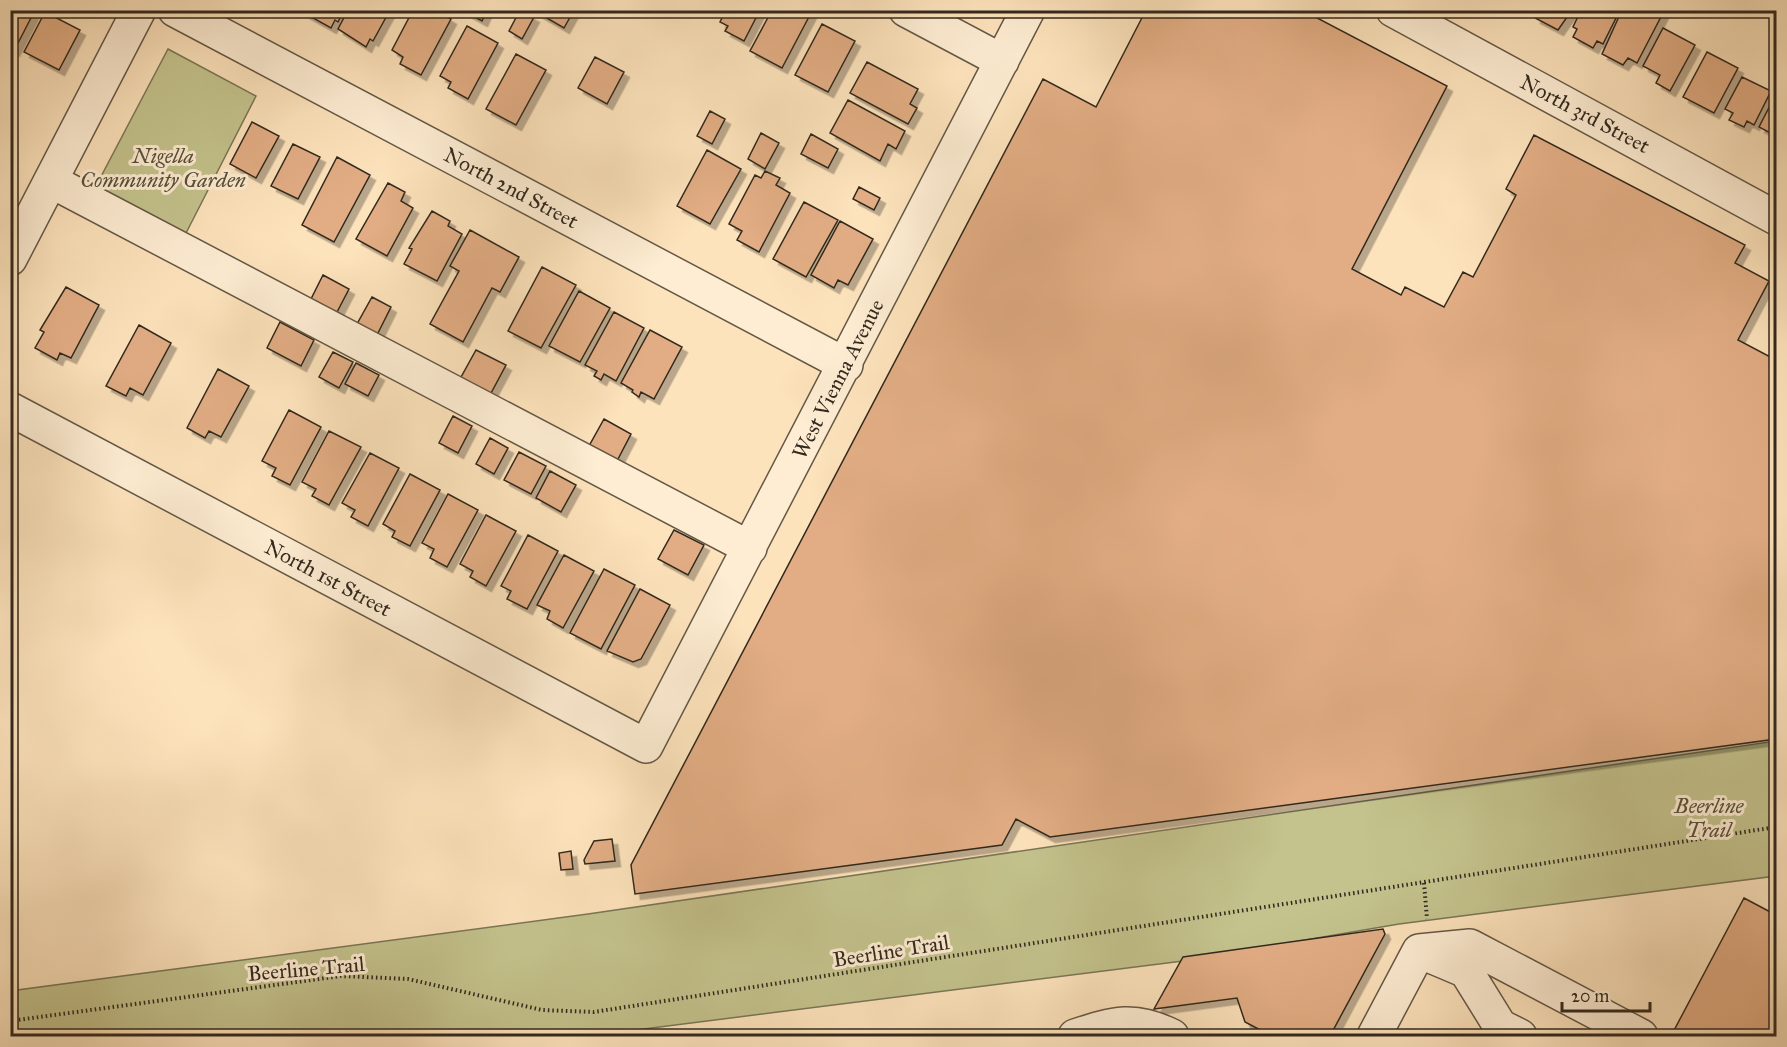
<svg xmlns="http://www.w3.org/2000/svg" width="1787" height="1047" viewBox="0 0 1787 1047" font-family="'IM FELL Great Primer',serif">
	<defs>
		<filter id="shadow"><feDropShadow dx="5.5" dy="5.5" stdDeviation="0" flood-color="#0004"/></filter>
	</defs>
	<rect width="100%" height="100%" fill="#fde3bc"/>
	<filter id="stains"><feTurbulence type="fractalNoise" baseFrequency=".00333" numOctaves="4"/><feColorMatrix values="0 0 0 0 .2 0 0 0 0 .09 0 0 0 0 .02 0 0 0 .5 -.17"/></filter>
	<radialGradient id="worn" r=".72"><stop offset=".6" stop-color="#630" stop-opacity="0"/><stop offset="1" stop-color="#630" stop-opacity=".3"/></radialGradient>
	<path fill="#c4c38d" stroke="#7b7656" stroke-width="1.5" d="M 168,49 L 256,96 L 184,237 L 95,188 Z
		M 1776,741 L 1776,876 L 1399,924 L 1183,961 L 588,1036 L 11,1036 L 10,991 L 588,914 Z"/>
	<path fill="#e2ad84" stroke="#32291e" stroke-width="1.5" filter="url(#shadow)" d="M 10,10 L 35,10 L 14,51 L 10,50 Z
		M 305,10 L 344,10 L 338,22 L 335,20 L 331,28 L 304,13 Z
		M 348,10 L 390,10 L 373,41 L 370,39 L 366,47 L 338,29 Z
		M 413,10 L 436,10 L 451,19 L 421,75 L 400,64 L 403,57 L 392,50 Z
		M 462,10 L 487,10 L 482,21 Z
		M 520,10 L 534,17 L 522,39 L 509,31 Z
		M 533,10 L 574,10 L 564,28 Z
		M 726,10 L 760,10 L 744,41 L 725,31 L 728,26 L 720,22 Z
		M 772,10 L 812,11 L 782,68 L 750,51 Z
		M 1146,10 L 1302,10 L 1447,86 L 1352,269 L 1401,295 L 1405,287 L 1444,307 L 1463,272 L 1473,277 L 1516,195 L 1506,189 L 1534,135 L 1745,245 L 1735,263 L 1769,281 L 1738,340 L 1776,360 L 1776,739 L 1050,837 L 1016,819 L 1002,845 L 635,894 L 631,865 L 1043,79 L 1096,107 Z
		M 1538,10 L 1572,10 L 1558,30 L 1535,18 Z
		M 1581,10 L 1620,10 L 1603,44 L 1597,41 L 1593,48 L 1573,37 L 1577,29 L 1573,27 Z
		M 1622,10 L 1664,11 L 1637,63 L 1628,58 L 1623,65 L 1602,54 Z
		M 45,12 L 80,30 L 59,70 L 24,52 Z
		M 822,24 L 855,41 L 828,92 L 795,75 Z
		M 467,26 L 498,43 L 468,99 L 448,88 L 451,82 L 440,76 Z
		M 1663,28 L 1695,45 L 1670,91 L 1656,83 L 1660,75 L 1643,66 Z
		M 1707,52 L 1738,68 L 1714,113 L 1683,97 Z
		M 516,54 L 546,70 L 516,125 L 486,109 Z
		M 595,57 L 624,72 L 607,104 L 578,88 Z
		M 867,62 L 918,89 L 910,104 L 917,108 L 908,124 L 850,93 Z
		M 1742,77 L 1771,91 L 1754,125 L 1747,121 L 1744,127 L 1729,120 L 1733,113 L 1725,109 Z
		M 1776,94 L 1776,136 L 1759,127 Z
		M 848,100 L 905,131 L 896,149 L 888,144 L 880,161 L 830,133 Z
		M 710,111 L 725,119 L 712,144 L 697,136 Z
		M 252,122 L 279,136 L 256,178 L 230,164 Z
		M 761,133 L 779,143 L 765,169 L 748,159 Z
		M 811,134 L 838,149 L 828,168 L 801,154 Z
		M 293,144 L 320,157 L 298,199 L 271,186 Z
		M 707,150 L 741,169 L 710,224 L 677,206 Z
		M 337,157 L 370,175 L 334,242 L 302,225 Z
		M 765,171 L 780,178 L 776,185 L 790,193 L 759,252 L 737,240 L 742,231 L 729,224 L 755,175 L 761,178 Z
		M 388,183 L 405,192 L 401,201 L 413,208 L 387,256 L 356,239 Z
		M 859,187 L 880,198 L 874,210 L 853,199 Z
		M 804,202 L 838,220 L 806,277 L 773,259 Z
		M 432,211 L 450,221 L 448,226 L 462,234 L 437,281 L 404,264 L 412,249 L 409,248 Z
		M 840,221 L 873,239 L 848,285 L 838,280 L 834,288 L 811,275 Z
		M 470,230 L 519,257 L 500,292 L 492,288 L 463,342 L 430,324 L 459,271 L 450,266 Z
		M 542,267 L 576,285 L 541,348 L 508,331 Z
		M 323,275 L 349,289 L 336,314 L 310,301 Z
		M 66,287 L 99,305 L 71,358 L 60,353 L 57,360 L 35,348 L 44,332 L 40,330 Z
		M 579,291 L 610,308 L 580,362 L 549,346 Z
		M 372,297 L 391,307 L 377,335 L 357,324 Z
		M 614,312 L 644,328 L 616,381 L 604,374 L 601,380 L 594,376 L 597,371 L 585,365 Z
		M 280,322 L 314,340 L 301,366 L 267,348 Z
		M 139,325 L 171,343 L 143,395 L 130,388 L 126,396 L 106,386 Z
		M 650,330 L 682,347 L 654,399 L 641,392 L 639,397 L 632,392 L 633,390 L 621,383 Z
		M 476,350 L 506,365 L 490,395 L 460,379 Z
		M 333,352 L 353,362 L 339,388 L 319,377 Z
		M 356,363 L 379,375 L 368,396 L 345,384 Z
		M 218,369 L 249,386 L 221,437 L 209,431 L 205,438 L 187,428 Z
		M 289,410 L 321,427 L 290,485 L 272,476 L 276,468 L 262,461 Z
		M 453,416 L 472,426 L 458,453 L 439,443 Z
		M 604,419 L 631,434 L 617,461 L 589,446 Z
		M 329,431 L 361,447 L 329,505 L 312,496 L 316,489 L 302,482 Z
		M 490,438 L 508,448 L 494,474 L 476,464 Z
		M 519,452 L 546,466 L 531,494 L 504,480 Z
		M 370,453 L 399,468 L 368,526 L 351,517 L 355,510 L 342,503 Z
		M 550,471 L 576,485 L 561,512 L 536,498 Z
		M 410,474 L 440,490 L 410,546 L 392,537 L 395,531 L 383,524 Z
		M 448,494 L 478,510 L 447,567 L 430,558 L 434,549 L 422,543 Z
		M 486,515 L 516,531 L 486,586 L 470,577 L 473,571 L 460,564 Z
		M 674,530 L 704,545 L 688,575 L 658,559 Z
		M 528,535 L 558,551 L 527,609 L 507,599 L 511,591 L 501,586 Z
		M 564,555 L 594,571 L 563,628 L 547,619 L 550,611 L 537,605 Z
		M 604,569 L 635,585 L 601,649 L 570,633 Z
		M 640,589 L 670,605 L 641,659 L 633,662 L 607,651 Z
		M 612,839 L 615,861 L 585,864 L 584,860 L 594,841 Z
		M 571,851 L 573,869 L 561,870 L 559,853 Z
		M 1744,898 L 1776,915 L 1776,1036 L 1671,1036 Z
		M 1383,929 L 1385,934 L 1330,1036 L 1266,1036 L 1268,1034 L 1245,1022 L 1237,998 L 1154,1009 L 1183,957 Z"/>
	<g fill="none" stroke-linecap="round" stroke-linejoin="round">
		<g stroke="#655846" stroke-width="36">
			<path id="minor" d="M 175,10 L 846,365
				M 906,10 L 1002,61
				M 1393,10 L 1776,218
				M 51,181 L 750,548
				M 10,259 L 139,10
				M 10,409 L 646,746 L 1028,10
				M 1419,951 L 1470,946 L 1641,1036
				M 1421,952 L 1466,971 L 1500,1026 L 1520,1036
				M 1075,1036 C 1114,1023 1135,1017 1172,1036
				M 1374,1036 L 1419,951"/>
		</g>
		<path stroke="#32291e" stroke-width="4" stroke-dasharray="1.5 3" stroke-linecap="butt" d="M 1424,883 L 1427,919
			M 10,1021 L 341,976 L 408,979 L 542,1010 L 594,1012 L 1776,827"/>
		<use href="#minor" stroke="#feedd3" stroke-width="33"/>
	</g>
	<g text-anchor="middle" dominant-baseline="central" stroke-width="6" stroke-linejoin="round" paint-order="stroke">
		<g font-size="21" fill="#32291e" stroke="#feedd3">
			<text transform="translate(1585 114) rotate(28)">North 3rd Street</text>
			<text transform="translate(511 188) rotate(28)">North 2nd Street</text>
			<text transform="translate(838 379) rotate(-63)">West Vienna Avenue</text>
			<text transform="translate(328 578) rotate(28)">North 1st Street</text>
			<text transform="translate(891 951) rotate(-9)">Beerline Trail</text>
			<text transform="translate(306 969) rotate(-5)">Beerline Trail</text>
		</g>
		<g font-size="21" font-style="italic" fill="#56503a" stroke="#feedd3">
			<text x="163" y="156">Nigella<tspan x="163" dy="24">Community Garden</tspan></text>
			<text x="1709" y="806">Beerline<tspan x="1709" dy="24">Trail</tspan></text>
		</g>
	</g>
	<rect width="1787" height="1047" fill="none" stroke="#fde3bc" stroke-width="36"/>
	<rect x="12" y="12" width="1763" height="1023" fill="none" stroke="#32291e" stroke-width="3"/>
	<rect x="18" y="18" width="1751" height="1011" fill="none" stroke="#32291e" stroke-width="1.5"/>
	<path d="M1562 1002v9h88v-9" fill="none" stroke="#32291e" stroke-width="3"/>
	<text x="1571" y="1002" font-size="18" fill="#32291e" stroke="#feedd3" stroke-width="4.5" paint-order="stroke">20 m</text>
	<rect width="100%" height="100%" filter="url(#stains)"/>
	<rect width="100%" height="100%" fill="url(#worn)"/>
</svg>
